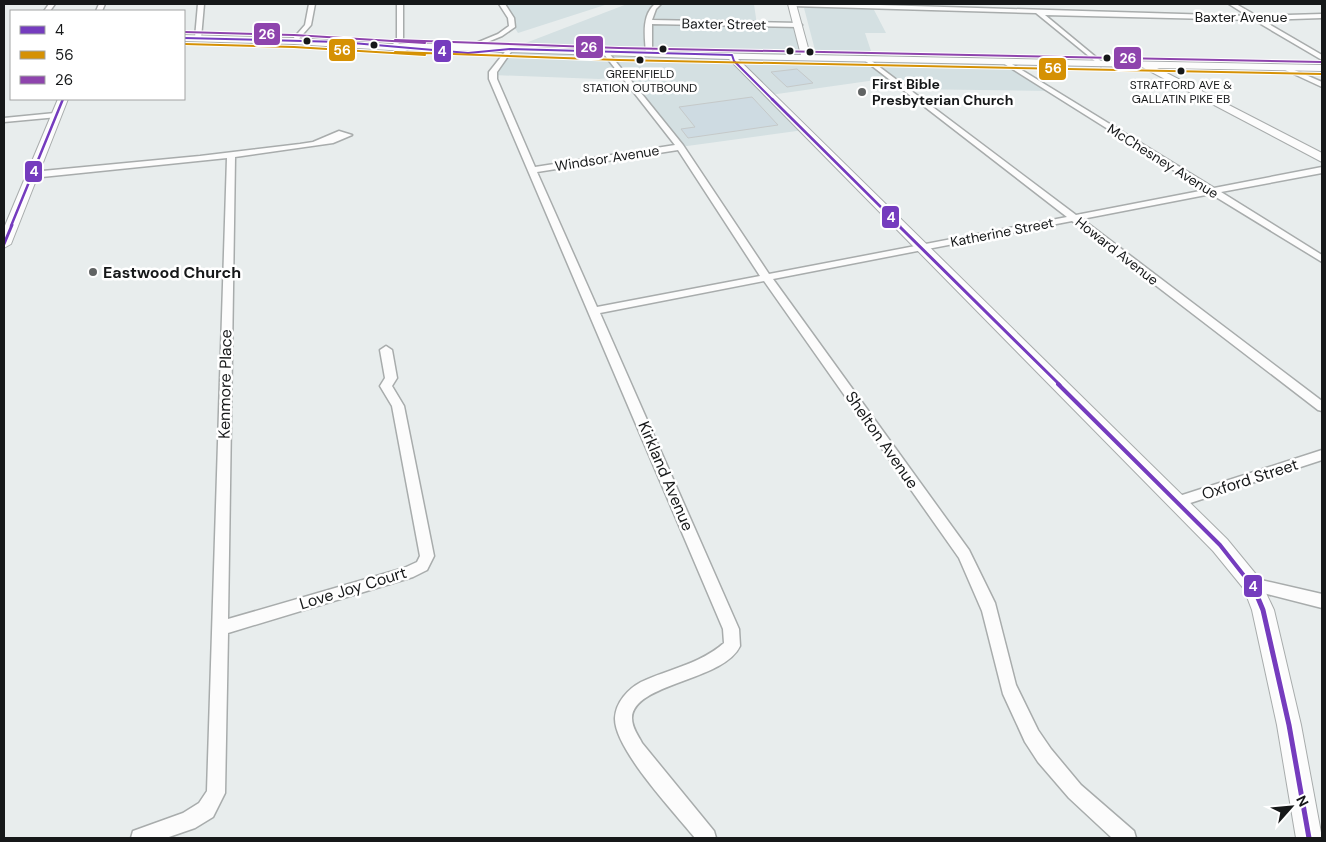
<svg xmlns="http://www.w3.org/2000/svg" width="1326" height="842" viewBox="0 0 1326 842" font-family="'DM Sans',sans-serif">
	<rect width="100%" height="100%" fill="#e8eded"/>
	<path fill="#d4e0e2" d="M 500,4 L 608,4 L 518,33 Z
		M 627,4 L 754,4 L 757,25 L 799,25 L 806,57 L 1005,62 L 1050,91 L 904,89 L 890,78 L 770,95 L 804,130 L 680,147 L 623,76 L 599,79 L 493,75 L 510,49 Z
		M 814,6 L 873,8 L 886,33 L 865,33 L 872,54 L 818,52 L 815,50 L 804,8 Z"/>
	<path fill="#cedbe2" stroke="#c5c9c9" d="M 797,69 L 813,83 L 787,87 L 771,72 Z
		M 752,97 L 778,125 L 688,138 L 681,129 L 695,127 L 679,107 Z"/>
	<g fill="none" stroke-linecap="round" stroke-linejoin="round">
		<g stroke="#a8acac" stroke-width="3">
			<path id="street" d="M 49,4 L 55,4 L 50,11 L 44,11 Z
				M 99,4 L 105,4 L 102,11 L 96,11 Z
				M 198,4 L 204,4 L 201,38 L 198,40 L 195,38 Z
				M 309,4 L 315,4 L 311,25 L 296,42 L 292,42 L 292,40 L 305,25 Z
				M 397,4 L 403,4 L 403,38 L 395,48 L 392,46 L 397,38 Z
				M 499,4 L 505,4 L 514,18 L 515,27 L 502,36 L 473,48 L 469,48 L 469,46 L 498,34 L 509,26 L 508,18 Z
				M 655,4 L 661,4 L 656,9 L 652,20 L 799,23 L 802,25 L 799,27 L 652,24 L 652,54 L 649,56 L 646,54 C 645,37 641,16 655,4 Z
				M 789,4 L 846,4 L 1248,16 L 1229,4 L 1236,4 L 1257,16 L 1322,14 L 1322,18 L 1262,20 L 1322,55 L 1322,60 L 1254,20 L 1045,15 L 1103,63 L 1103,65 L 1101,66 L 1036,13 L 792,6 Z
				M 508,48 L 513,49 L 497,72 L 497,79 L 535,167 L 675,145 L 603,53 L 608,52 L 683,145 L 769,274 L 1067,217 L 863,59 L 862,58 L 865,56 L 1076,215 L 1205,190 L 1003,63 L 1003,61 L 1007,61 L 1214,188 L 1322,167 L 1322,173 L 1221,192 L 1322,255 L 1322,262 L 1211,194 L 1082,219 L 1322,401 L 1322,411 L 1318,410 L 1072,221 L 773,279 L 969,550 L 995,603 L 1016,685 L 1038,730 L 1051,749 L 1081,785 L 1134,831 L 1136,838 L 1112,838 L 1069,798 L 1038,762 L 1025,742 L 1003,694 L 982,611 L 959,558 L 764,281 L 600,313 L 739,629 L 740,646 C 724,681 633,683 632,718 C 632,728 638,735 642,743 L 714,831 L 716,838 L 695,838 C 675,813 614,749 615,718 C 616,702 628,689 641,682 C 669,669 700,664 724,643 L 723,629 L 489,79 L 489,72 ZM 678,150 L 760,276 L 597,307 L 537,172 Z
				M 1285,66 L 1322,82 L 1322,87 L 1283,69 L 1282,68 Z
				M 55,113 L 59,115 L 58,117 L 4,122 L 4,118 Z
				M 339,131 L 352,135 L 333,143 L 235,157 L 228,619 L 404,568 L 417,562 L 420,556 L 392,406 L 380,386 L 385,378 L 380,350 L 386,346 L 392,350 L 397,378 L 392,386 L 404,406 L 434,556 L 427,570 L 413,577 L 228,633 L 225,793 L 213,817 L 195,828 L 166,838 L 131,838 L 133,831 L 183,813 L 199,803 L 207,791 L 227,158 L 32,178 L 28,175 L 32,172 L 200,156 L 300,144 L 313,142 Z
				M 1322,450 L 1322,460 L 1178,507 L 1173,506 L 1171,502 L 1173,498 Z
				M 1252,578 L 1322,594 L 1322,608 L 1247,589 L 1244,584 L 1247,579 Z"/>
		</g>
		<g stroke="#a8acac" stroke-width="2">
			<path id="secondary" d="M 788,4 L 796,4 L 810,55 L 1322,65 L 1322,71 L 1157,68 L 1322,153 L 1322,162 L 1142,67 L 738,59 L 1227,539 L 1259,578 L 1274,610 L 1301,725 L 1322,838 L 1296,838 L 1277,725 L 1252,610 L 1244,589 L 1213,551 L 729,59 L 409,49 L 405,51 L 294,44 L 184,41 L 184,35 L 294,38 L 392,44 L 471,44 L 619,51 L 801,55 Z
				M 58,99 L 68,99 L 11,244 L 4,248 L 4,228 Z"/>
		</g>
		<use href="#street" fill="#fcfcfc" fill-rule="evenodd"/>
		<use href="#secondary" fill="#fcfcfc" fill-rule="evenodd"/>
		<g stroke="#fff" stroke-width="4">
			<path id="bus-1-far4" d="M 184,38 L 341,42 L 468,53 L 510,49 L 732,55 L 734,61 L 773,100"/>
		</g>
		<g stroke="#fff" stroke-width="5">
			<path id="bus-1-far3" d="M 772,99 L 900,226
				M 11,226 L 63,99"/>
		</g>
		<g stroke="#fff" stroke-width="6">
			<path id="bus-1-far2" d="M 898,225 L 1060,385
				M 4,244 L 12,225"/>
		</g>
		<g stroke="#fff" stroke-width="8">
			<path id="bus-1-far1" d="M 1058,384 L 1220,545 L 1253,587"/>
		</g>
		<g stroke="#fff" stroke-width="9">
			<path id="bus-1" d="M 1253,586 L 1263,610 L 1289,725 L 1309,838"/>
		</g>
		<g stroke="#fff" stroke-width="4">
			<path id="bus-2" d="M 184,44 L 294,47 L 425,55
				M 395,52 L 619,60 L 1322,74"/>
		</g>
		<g stroke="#fff" stroke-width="4">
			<path id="bus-3" d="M 184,32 L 294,35 L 425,43
				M 395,40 L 619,48 L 1322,62"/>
		</g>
		<use href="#bus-1-far4" stroke="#753cbe" stroke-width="2"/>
		<use href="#bus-1-far3" stroke="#753cbe" stroke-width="2.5"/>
		<use href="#bus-1-far2" stroke="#753cbe" stroke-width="3"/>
		<use href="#bus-1-far1" stroke="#753cbe" stroke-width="4"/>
		<use href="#bus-1" stroke="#753cbe" stroke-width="5"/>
		<use href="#bus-2" stroke="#d59104" stroke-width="2"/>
		<use href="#bus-3" stroke="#8e44ad" stroke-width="2"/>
	</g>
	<g fill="#161819" stroke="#fff" stroke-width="2">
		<circle cx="307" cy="41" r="4.5"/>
		<circle cx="374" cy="45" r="4.5"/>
		<circle cx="663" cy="49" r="4.5"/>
		<circle cx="790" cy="51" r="4.5"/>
		<circle cx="810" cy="52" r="4.5"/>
		<circle cx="1107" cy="58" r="4.5"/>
		<circle cx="640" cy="60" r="4.5"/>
		<circle cx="1181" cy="71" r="4.5"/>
	</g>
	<g fill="#606363" stroke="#fff" stroke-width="2">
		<circle cx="862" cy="92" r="5"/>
		<circle cx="93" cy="272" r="5"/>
	</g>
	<g text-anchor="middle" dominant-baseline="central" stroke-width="5" stroke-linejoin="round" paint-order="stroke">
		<g font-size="12" fill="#161819" stroke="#fff">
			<text x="640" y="74">GREENFIELD<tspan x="640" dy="14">STATION OUTBOUND</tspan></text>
			<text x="1181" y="85">STRATFORD AVE &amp;<tspan x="1181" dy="14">GALLATIN PIKE EB</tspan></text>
		</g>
		<g font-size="14" fill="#161819" stroke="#fff">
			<text x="1241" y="17">Baxter Avenue</text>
			<text transform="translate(724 24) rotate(1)">Baxter Street</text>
			<text transform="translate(607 158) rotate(-9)">Windsor Avenue</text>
			<text transform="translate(1163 161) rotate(32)">McChesney Avenue</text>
			<text transform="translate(1002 232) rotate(-11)">Katherine Street</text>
			<text transform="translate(1117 251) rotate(38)">Howard Avenue</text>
		</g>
		<g font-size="14" font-weight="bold" fill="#161819" stroke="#fff" text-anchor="start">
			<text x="872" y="84">First Bible<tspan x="872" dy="16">Presbyterian Church</tspan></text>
		</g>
		<g font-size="16" font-weight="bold" fill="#161819" stroke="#fff" text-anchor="start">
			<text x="103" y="272">Eastwood Church</text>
		</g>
		<g font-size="16" fill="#161819" stroke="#fff">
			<text transform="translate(225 384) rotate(-89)">Kenmore Place</text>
			<text transform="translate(882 440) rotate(55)">Shelton Avenue</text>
			<text transform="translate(666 476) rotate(67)">Kirkland Avenue</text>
			<text transform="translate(1250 479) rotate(-18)">Oxford Street</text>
			<text transform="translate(353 588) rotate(-17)">Love Joy Court</text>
		</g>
	</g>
	<g stroke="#fff" stroke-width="2">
		<rect x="253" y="22" width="28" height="24" rx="5" fill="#8e44ad"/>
		<rect x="575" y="35" width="29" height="24" rx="5" fill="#8e44ad"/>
		<rect x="328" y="38" width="28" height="24" rx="5" fill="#d59104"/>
		<rect x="433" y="39" width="19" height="24" rx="5" fill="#753cbe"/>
		<rect x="1113" y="46" width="29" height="24" rx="5" fill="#8e44ad"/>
		<rect x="1038" y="57" width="29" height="24" rx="5" fill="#d59104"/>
		<rect x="24" y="160" width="19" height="23" rx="5" fill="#753cbe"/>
		<rect x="881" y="205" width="19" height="24" rx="5" fill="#753cbe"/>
		<rect x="1243" y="574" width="20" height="24" rx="5" fill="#753cbe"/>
	</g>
	<g font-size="14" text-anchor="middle" font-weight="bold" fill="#fff">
		<text x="267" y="39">26</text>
		<text x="589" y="52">26</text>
		<text x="342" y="55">56</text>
		<text x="442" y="56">4</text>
		<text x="1128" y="63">26</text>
		<text x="1053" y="73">56</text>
		<text x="34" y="176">4</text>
		<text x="891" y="222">4</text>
		<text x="1253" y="591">4</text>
	</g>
	<rect width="1326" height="842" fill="none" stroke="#161819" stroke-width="10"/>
	<rect x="10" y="10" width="175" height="90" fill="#ffffff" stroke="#a2a3a3"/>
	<rect x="20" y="26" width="25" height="8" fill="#753cbe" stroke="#a2a3a3"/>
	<text x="55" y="35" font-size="15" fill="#161819">4</text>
	<rect x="20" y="51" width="25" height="8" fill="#d59104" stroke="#a2a3a3"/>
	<text x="55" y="60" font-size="15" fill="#161819">56</text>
	<rect x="20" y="76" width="25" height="8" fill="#8e44ad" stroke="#a2a3a3"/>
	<text x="55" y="85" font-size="15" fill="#161819">26</text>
	<g transform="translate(1291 807) rotate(63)" stroke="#ffffff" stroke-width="4" paint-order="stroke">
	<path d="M0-4L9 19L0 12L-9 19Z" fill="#161819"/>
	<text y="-8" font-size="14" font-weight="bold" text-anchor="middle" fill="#161819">N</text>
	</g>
</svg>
